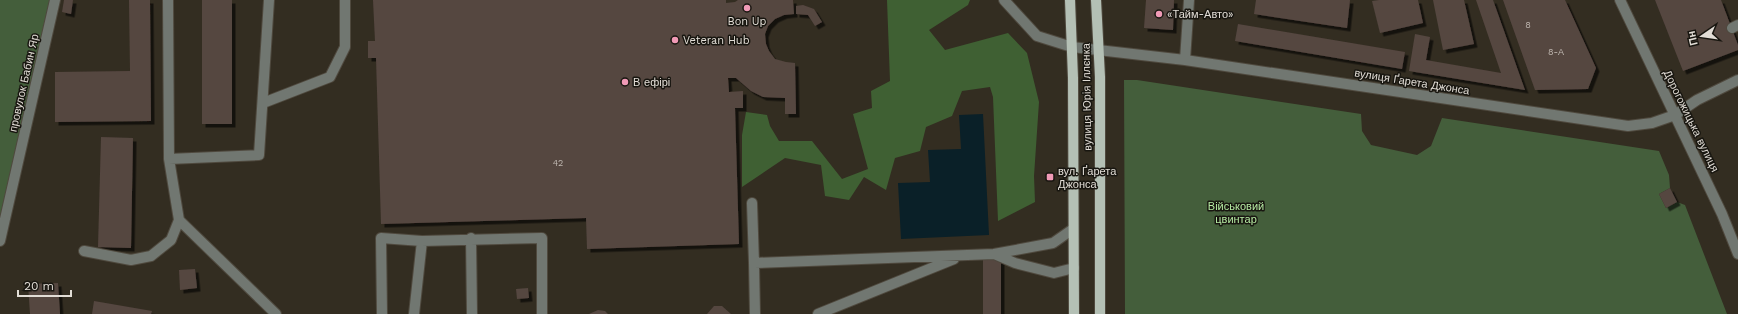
<svg xmlns="http://www.w3.org/2000/svg" width="1738" height="314" viewBox="0 0 1738 314" font-family="'Work Sans',sans-serif">
	<defs>
		<filter id="shadow"><feDropShadow dx="3.5" dy="3.5" stdDeviation="0" flood-color="#0009"/></filter>
	</defs>
	<rect width="100%" height="100%" fill="#332d21"/>
	<path fill="#445e3b" d="M 0,0 L 50,0 L 0,241 Z
		M 1124,80 L 1137,80 L 1361,114 L 1362,131 L 1371,145 L 1417,155 L 1431,146 L 1442,118 L 1659,151 L 1669,175 L 1670,188 L 1659,194 L 1666,208 L 1677,202 L 1685,205 L 1727,314 L 1125,314 Z"/>
	<path fill="#3f6033" d="M 887,0 L 970,0 L 968,5 L 929,30 L 945,50 L 1008,33 L 1027,53 L 1039,102 L 1034,176 L 1035,202 L 998,221 L 993,97 L 990,87 L 962,91 L 952,116 L 926,127 L 920,151 L 895,158 L 886,190 L 864,177 L 849,200 L 825,196 L 821,165 L 785,158 L 742,187 L 742,135 L 746,112 L 767,115 L 770,126 L 779,141 L 812,141 L 842,179 L 868,169 L 853,114 L 872,108 L 871,91 L 890,81 Z"/>
	<path fill="#0a2028" d="M 983,114 L 989,235 L 901,239 L 898,183 L 930,182 L 928,150 L 961,149 L 959,115 Z"/>
	<path fill="#554640" filter="url(#shadow)" d="M 64,0 L 73,0 L 71,14 L 62,12 Z
		M 129,0 L 150,0 L 151,121 L 55,122 L 55,72 L 130,71 Z
		M 202,0 L 232,0 L 232,124 L 202,124 Z
		M 373,0 L 726,0 L 726,3 L 735,2 L 738,0 L 793,0 L 794,14 L 784,15 L 775,19 L 768,26 L 765,34 L 766,44 L 769,51 L 775,59 L 786,62 L 795,63 L 796,114 L 785,114 L 785,98 L 763,97 L 751,91 L 736,78 L 728,78 L 729,92 L 743,91 L 743,108 L 735,108 L 739,244 L 587,249 L 586,218 L 381,224 L 376,58 L 368,58 L 368,41 L 375,41 Z
		M 1146,0 L 1174,0 L 1173,30 L 1144,28 Z
		M 1256,0 L 1350,0 L 1347,28 L 1254,14 Z
		M 1379,0 L 1418,0 L 1423,23 L 1380,33 L 1372,1 Z
		M 1433,0 L 1464,0 L 1474,44 L 1443,50 Z
		M 1476,0 L 1493,0 L 1525,90 L 1409,71 L 1415,34 L 1430,37 L 1426,60 L 1501,73 Z
		M 1503,0 L 1565,0 L 1596,68 L 1588,89 L 1535,90 Z
		M 1655,0 L 1721,0 L 1738,45 L 1738,50 L 1683,71 Z
		M 803,5 L 814,9 L 822,22 L 815,26 L 808,15 L 796,14 L 796,6 Z
		M 1238,24 L 1405,52 L 1402,69 L 1235,41 Z
		M 101,137 L 133,138 L 131,248 L 98,247 Z
		M 1670,188 L 1677,202 L 1666,208 L 1659,194 Z
		M 983,258 L 1001,258 L 1001,314 L 983,314 Z
		M 195,269 L 197,288 L 180,290 L 179,270 Z
		M 58,283 L 60,314 L 30,314 L 28,284 Z
		M 528,288 L 529,298 L 517,299 L 516,289 Z
		M 94,301 L 152,311 L 151,314 L 92,314 Z
		M 714,306 L 722,306 L 731,314 L 707,314 Z
		M 598,310 L 605,311 L 608,314 L 589,314 Z"/>
	<g fill="none" stroke-linecap="round" stroke-linejoin="round">
		<g stroke="#4f493e" stroke-width="12">
			<path id="minor" d="M 168,0 L 169,159 L 179,220 L 276,314
				M 1004,0 L 1037,36 L 1072,47 L 1185,60 L 1628,126 L 1652,123 L 1675,115 L 1697,100 L 1738,80
				M 1620,0 L 1722,214 L 1738,254
				M 1732,28 L 1738,25
				M 1185,60 L 1189,0
				M 263,103 L 330,77 L 345,47 L 345,0
				M 169,159 L 259,155 L 269,0
				M 752,203 L 754,263 L 994,254 L 1053,243 L 1073,229
				M 471,238 L 472,314
				M 0,241 L 55,0
				M 84,251 L 131,260 L 151,256 L 171,240 L 179,220
				M 994,254 L 1015,263 L 1054,273 L 1074,268
				M 754,263 L 755,314
				M 382,314 L 381,238 L 422,241 L 542,238 L 542,314
				M 414,314 L 422,241
				M 818,314 L 954,259"/>
		</g>
		<g stroke="#4f493e" stroke-width="12">
			<path id="major" d="M 1070,0 L 1073,78 L 1074,314
				M 1096,0 L 1100,77 L 1100,314"/>
		</g>
		<use href="#minor" stroke="#717771" stroke-width="10"/>
		<use href="#major" stroke="#b4c0b5" stroke-width="10"/>
	</g>
	<g fill="#f09ab6" stroke="#181610" stroke-width="1.5">
		<circle cx="747" cy="8" r="4"/>
		<circle cx="1159" cy="14" r="4"/>
		<circle cx="675" cy="40" r="4"/>
		<circle cx="625" cy="82" r="4"/>
		<rect x="1046" y="173" width="8" height="8" rx="2"/>
	</g>
	<g text-anchor="middle" dominant-baseline="central" stroke-width="3" stroke-linejoin="round" paint-order="stroke">
		<g font-size="9" fill="#bfb7b0">
			<text x="1528" y="25">8</text>
			<text x="1556" y="52">8-А</text>
			<text x="558" y="163">42</text>
		</g>
		<g font-size="11" fill="#e2ddd6" stroke="#181610" text-anchor="start">
			<text x="1167" y="14">«Тайм-Авто»</text>
			<text x="747" y="21" text-anchor="middle">Bon Up</text>
			<text x="683" y="40">Veteran Hub</text>
			<text x="633" y="82">В ефірі</text>
			<text x="1058" y="171">вул. Ґарета<tspan x="1058" dy="13">Джонса</tspan></text>
		</g>
		<g font-size="11" fill="#e2ddd6" stroke="#181610">
			<text transform="translate(1412 82) rotate(9)">вулиця Ґарета Джонса</text>
			<text transform="translate(24 83) rotate(-77)">провулок Бабин Яр</text>
			<text transform="translate(1087 97) rotate(-91)">вулиця Юрія Іллєнка</text>
			<text transform="translate(1691 121) rotate(64)">Дорогожицька вулиця</text>
		</g>
		<g font-size="11" fill="#b5e9a2" stroke="#181610">
			<text x="1236" y="206">Військовий<tspan x="1236" dy="13">цвинтар</tspan></text>
		</g>
	</g>
	<g transform="translate(1702 36) rotate(257)" stroke="#181610" stroke-width="3" paint-order="stroke">
	<path d="M0-3L7 15L0 10L-7 15Z" fill="#e2ddd6"/>
	<text y="-6" font-size="11" font-weight="bold" text-anchor="middle" fill="#e2ddd6">Пн</text>
	</g>
	<path d="M18 290v6h53v-6" fill="none" stroke="#e2ddd6" stroke-width="2"/>
	<text x="24" y="290" font-size="12" fill="#e2ddd6" stroke="#181610" stroke-width="3" paint-order="stroke">20 m</text>
</svg>
